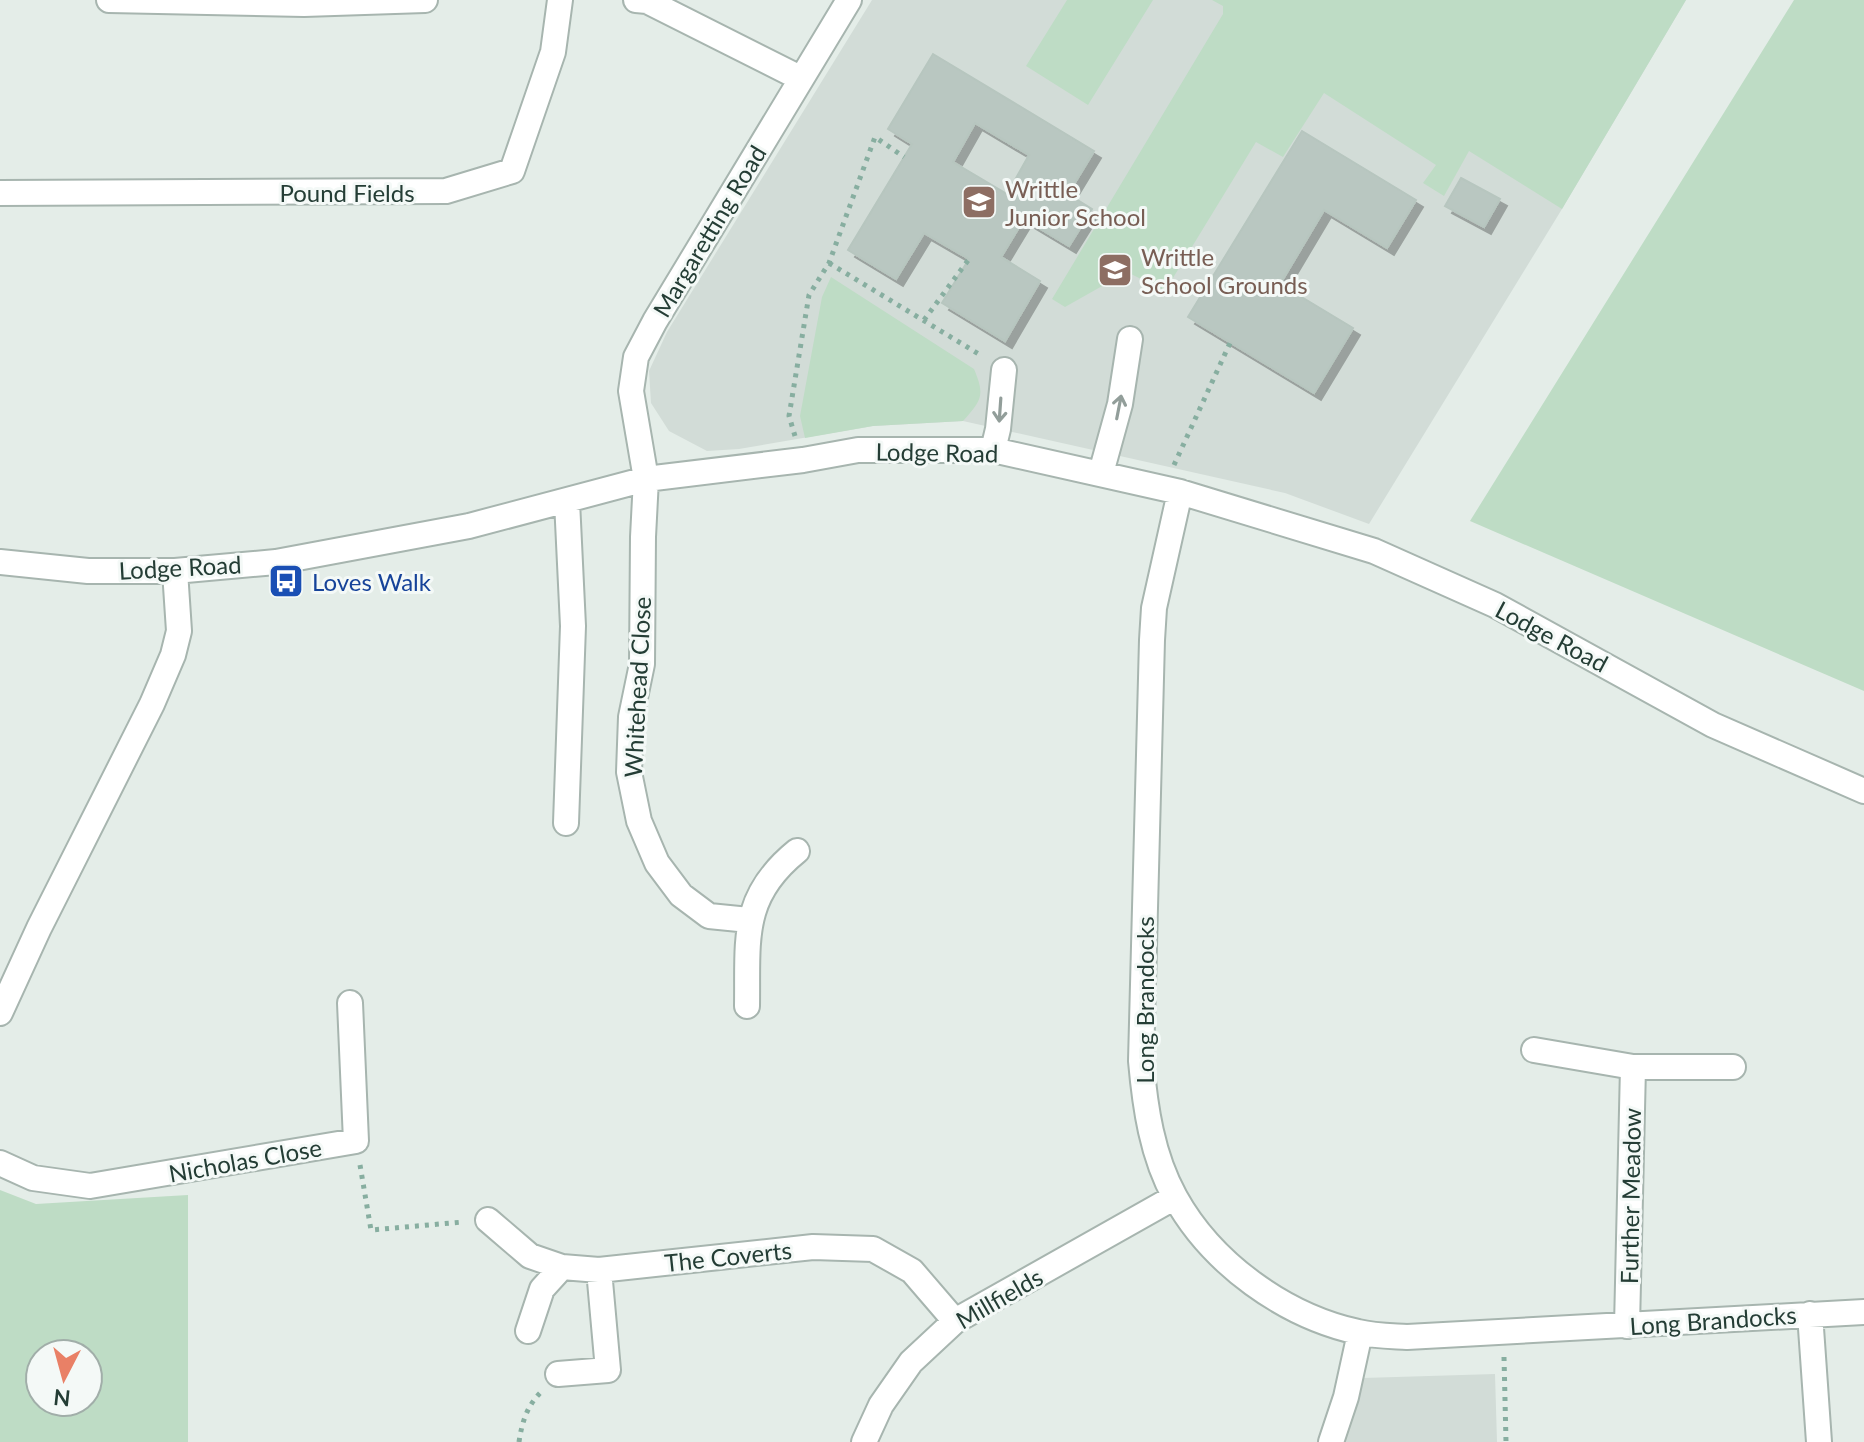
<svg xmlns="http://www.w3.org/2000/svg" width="1864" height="1442" viewBox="0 0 1864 1442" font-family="Lato,sans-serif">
	<defs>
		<filter id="shadow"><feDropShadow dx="7" dy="7" stdDeviation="0" flood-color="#0004"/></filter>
	</defs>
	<rect width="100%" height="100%" fill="#e4ede8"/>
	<path fill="#d2dcd7" d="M 872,0 L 1686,0 L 1562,209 L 1369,524 L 1285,493 L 963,421 L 873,426 L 739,449 L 707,451 L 669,431 L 651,403 L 649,371 L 667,332 Z
		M 1495,1374 L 1497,1442 L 1340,1442 L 1363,1378 Z"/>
	<path fill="#bedcc5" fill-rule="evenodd" d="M 1067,0 L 1153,0 L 1088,105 L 1026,66 Z
		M 1212,0 L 1686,0 L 1562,209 L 1469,151 L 1444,196 L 1423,183 L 1436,165 L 1324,93 L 1283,157 L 1256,142 L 1165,291 L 1127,272 L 1065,307 L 1052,299 L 1223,14 L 1223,6 Z
		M 1794,0 L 1864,0 L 1864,691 L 1470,521 Z
		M 831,277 L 974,369 C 985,395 982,400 963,421 L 873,426 L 805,438 L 800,416 L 822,297 Z
		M 0,1190 L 36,1204 L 188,1195 L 188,1442 L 0,1442 ZM 40,1354 L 88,1354 L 88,1402 L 40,1402 Z"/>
	<path fill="#b9c7c1" stroke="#b7c6bf" stroke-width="2" fill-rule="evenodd" filter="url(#shadow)" d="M 933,54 L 1094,151 L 1068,194 L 1092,209 L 1069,246 L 1024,219 L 1001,257 L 1040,281 L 1005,341 L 942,303 L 969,259 L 924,233 L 896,279 L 848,250 L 912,144 L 888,129 ZM 975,123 L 1029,155 L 1007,194 L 953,162 Z
		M 1302,131 L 1416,200 L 1387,248 L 1324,210 L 1280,284 L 1353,328 L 1314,393 L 1188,317 Z
		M 1461,178 L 1500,199 L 1484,227 L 1445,206 Z"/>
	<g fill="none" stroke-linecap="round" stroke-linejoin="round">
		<g stroke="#a7b5af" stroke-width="28">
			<path id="minor" d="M 109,0 L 304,4 L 425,0
				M 636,0 L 647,1 L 800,78
				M 0,193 L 446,191 L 512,171 L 553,52 L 560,0
				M 993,450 L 998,429 L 1004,370
				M 1101,473 L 1120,404 L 1130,339
				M 1180,492 L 1154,608 L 1152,640 L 1141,1061 C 1145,1107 1152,1156 1175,1197 C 1212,1264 1285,1316 1358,1332 C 1374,1336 1391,1336 1407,1337 L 1864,1312
				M 0,562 L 88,571 L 175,571 L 276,562 L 469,526 L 646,479 L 803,460 L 858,450 L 993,450 L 1180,492 L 1374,551 L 1495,605 L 1713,725 L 1864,791
				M 566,823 L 573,626 L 567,501
				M 749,920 L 709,916 L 681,895 L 657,863 L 639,821 L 629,772 L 631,717 L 642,664 L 643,537 L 646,479 L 631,391 L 636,357 L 655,321 L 849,0
				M 747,1006 C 748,940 740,897 797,851
				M 0,1013 L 39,928 L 152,704 L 173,655 L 179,631 L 175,571
				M 1534,1050 L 1633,1067 L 1627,1326
				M 1633,1067 L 1733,1067
				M 0,1163 L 33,1178 L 90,1186 L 356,1141 L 350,1003
				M 488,1220 L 530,1256 L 562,1267 L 599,1270 L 813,1247 L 873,1249 L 912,1271 L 955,1321
				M 1810,1314 L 1819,1442
				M 528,1331 L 542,1289 L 562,1267
				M 558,1374 L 608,1370 L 599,1270
				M 864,1442 L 881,1405 L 911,1362 L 955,1321 L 1175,1197
				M 1331,1442 L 1346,1397 L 1360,1333"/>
		</g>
		<path stroke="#87aea0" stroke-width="5" stroke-dasharray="4 6" stroke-linecap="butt" d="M 829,263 L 982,356
			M 924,320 L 969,259
			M 795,436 L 789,416 L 809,295 L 829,263 L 875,137 L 904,157
			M 1174,465 L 1230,343
			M 360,1165 L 371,1230 L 463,1222
			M 1504,1357 L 1506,1442
			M 519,1442 C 522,1422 527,1406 541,1392"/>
		<use href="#minor" stroke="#fff" stroke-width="24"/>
	</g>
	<defs><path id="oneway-shaft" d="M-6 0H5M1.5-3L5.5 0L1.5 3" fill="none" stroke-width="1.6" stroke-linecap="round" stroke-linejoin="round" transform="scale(2)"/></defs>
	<g stroke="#929e9a">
		<use href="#oneway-shaft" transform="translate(1119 407) rotate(-79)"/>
		<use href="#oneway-shaft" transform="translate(1000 410) rotate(94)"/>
	</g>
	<defs>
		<g id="school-square" transform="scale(1.8)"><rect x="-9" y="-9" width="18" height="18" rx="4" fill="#8d6e63" stroke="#f4f9f7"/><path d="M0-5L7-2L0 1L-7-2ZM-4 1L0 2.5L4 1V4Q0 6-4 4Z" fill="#fff"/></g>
		<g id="bus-square" transform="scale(1.8)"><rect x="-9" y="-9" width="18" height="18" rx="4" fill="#1a4fb4" stroke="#f4f9f7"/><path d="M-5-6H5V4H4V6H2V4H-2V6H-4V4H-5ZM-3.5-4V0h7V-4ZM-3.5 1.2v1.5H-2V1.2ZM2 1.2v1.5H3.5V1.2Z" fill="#fff"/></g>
	</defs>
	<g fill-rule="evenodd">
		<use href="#school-square" x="979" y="202"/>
		<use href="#school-square" x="1115" y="270"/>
		<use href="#bus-square" x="286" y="581"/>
	</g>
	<g text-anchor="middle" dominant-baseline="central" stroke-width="6" stroke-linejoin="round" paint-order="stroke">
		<g font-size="24" fill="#785e54" stroke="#f4f9f7" text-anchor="start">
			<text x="1005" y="188">Writtle<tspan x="1005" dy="28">Junior School</tspan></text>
			<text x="1141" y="256">Writtle<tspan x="1141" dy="28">School Grounds</tspan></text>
		</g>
		<g font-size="24" fill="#243d35" stroke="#f4f9f7">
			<text x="347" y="192">Pound Fields</text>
			<text transform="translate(709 231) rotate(-59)">Margaretting Road</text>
			<text transform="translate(937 452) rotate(1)">Lodge Road</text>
			<text transform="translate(180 567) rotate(-3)">Lodge Road</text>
			<text transform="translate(1552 636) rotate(28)">Lodge Road</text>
			<text transform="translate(637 687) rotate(-87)">Whitehead Close</text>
			<text transform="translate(1144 1000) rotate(-90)">Long Brandocks</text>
			<text transform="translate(245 1160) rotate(-10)">Nicholas Close</text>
			<text transform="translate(1630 1196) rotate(-89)">Further Meadow</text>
			<text transform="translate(728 1256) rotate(-6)">The Coverts</text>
			<text transform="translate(999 1298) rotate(-30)">Millfields</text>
			<text transform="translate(1713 1320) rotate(-4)">Long Brandocks</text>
		</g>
		<g font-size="24" fill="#164399" stroke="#f4f9f7" text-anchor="start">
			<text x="312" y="581">Loves Walk</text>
		</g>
	</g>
	<g transform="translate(64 1378) rotate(186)"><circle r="38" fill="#f4f9f7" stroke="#a1aea9" stroke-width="2"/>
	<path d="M0-6L14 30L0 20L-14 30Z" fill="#e98066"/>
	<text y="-12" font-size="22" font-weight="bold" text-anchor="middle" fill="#243d35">N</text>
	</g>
</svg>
